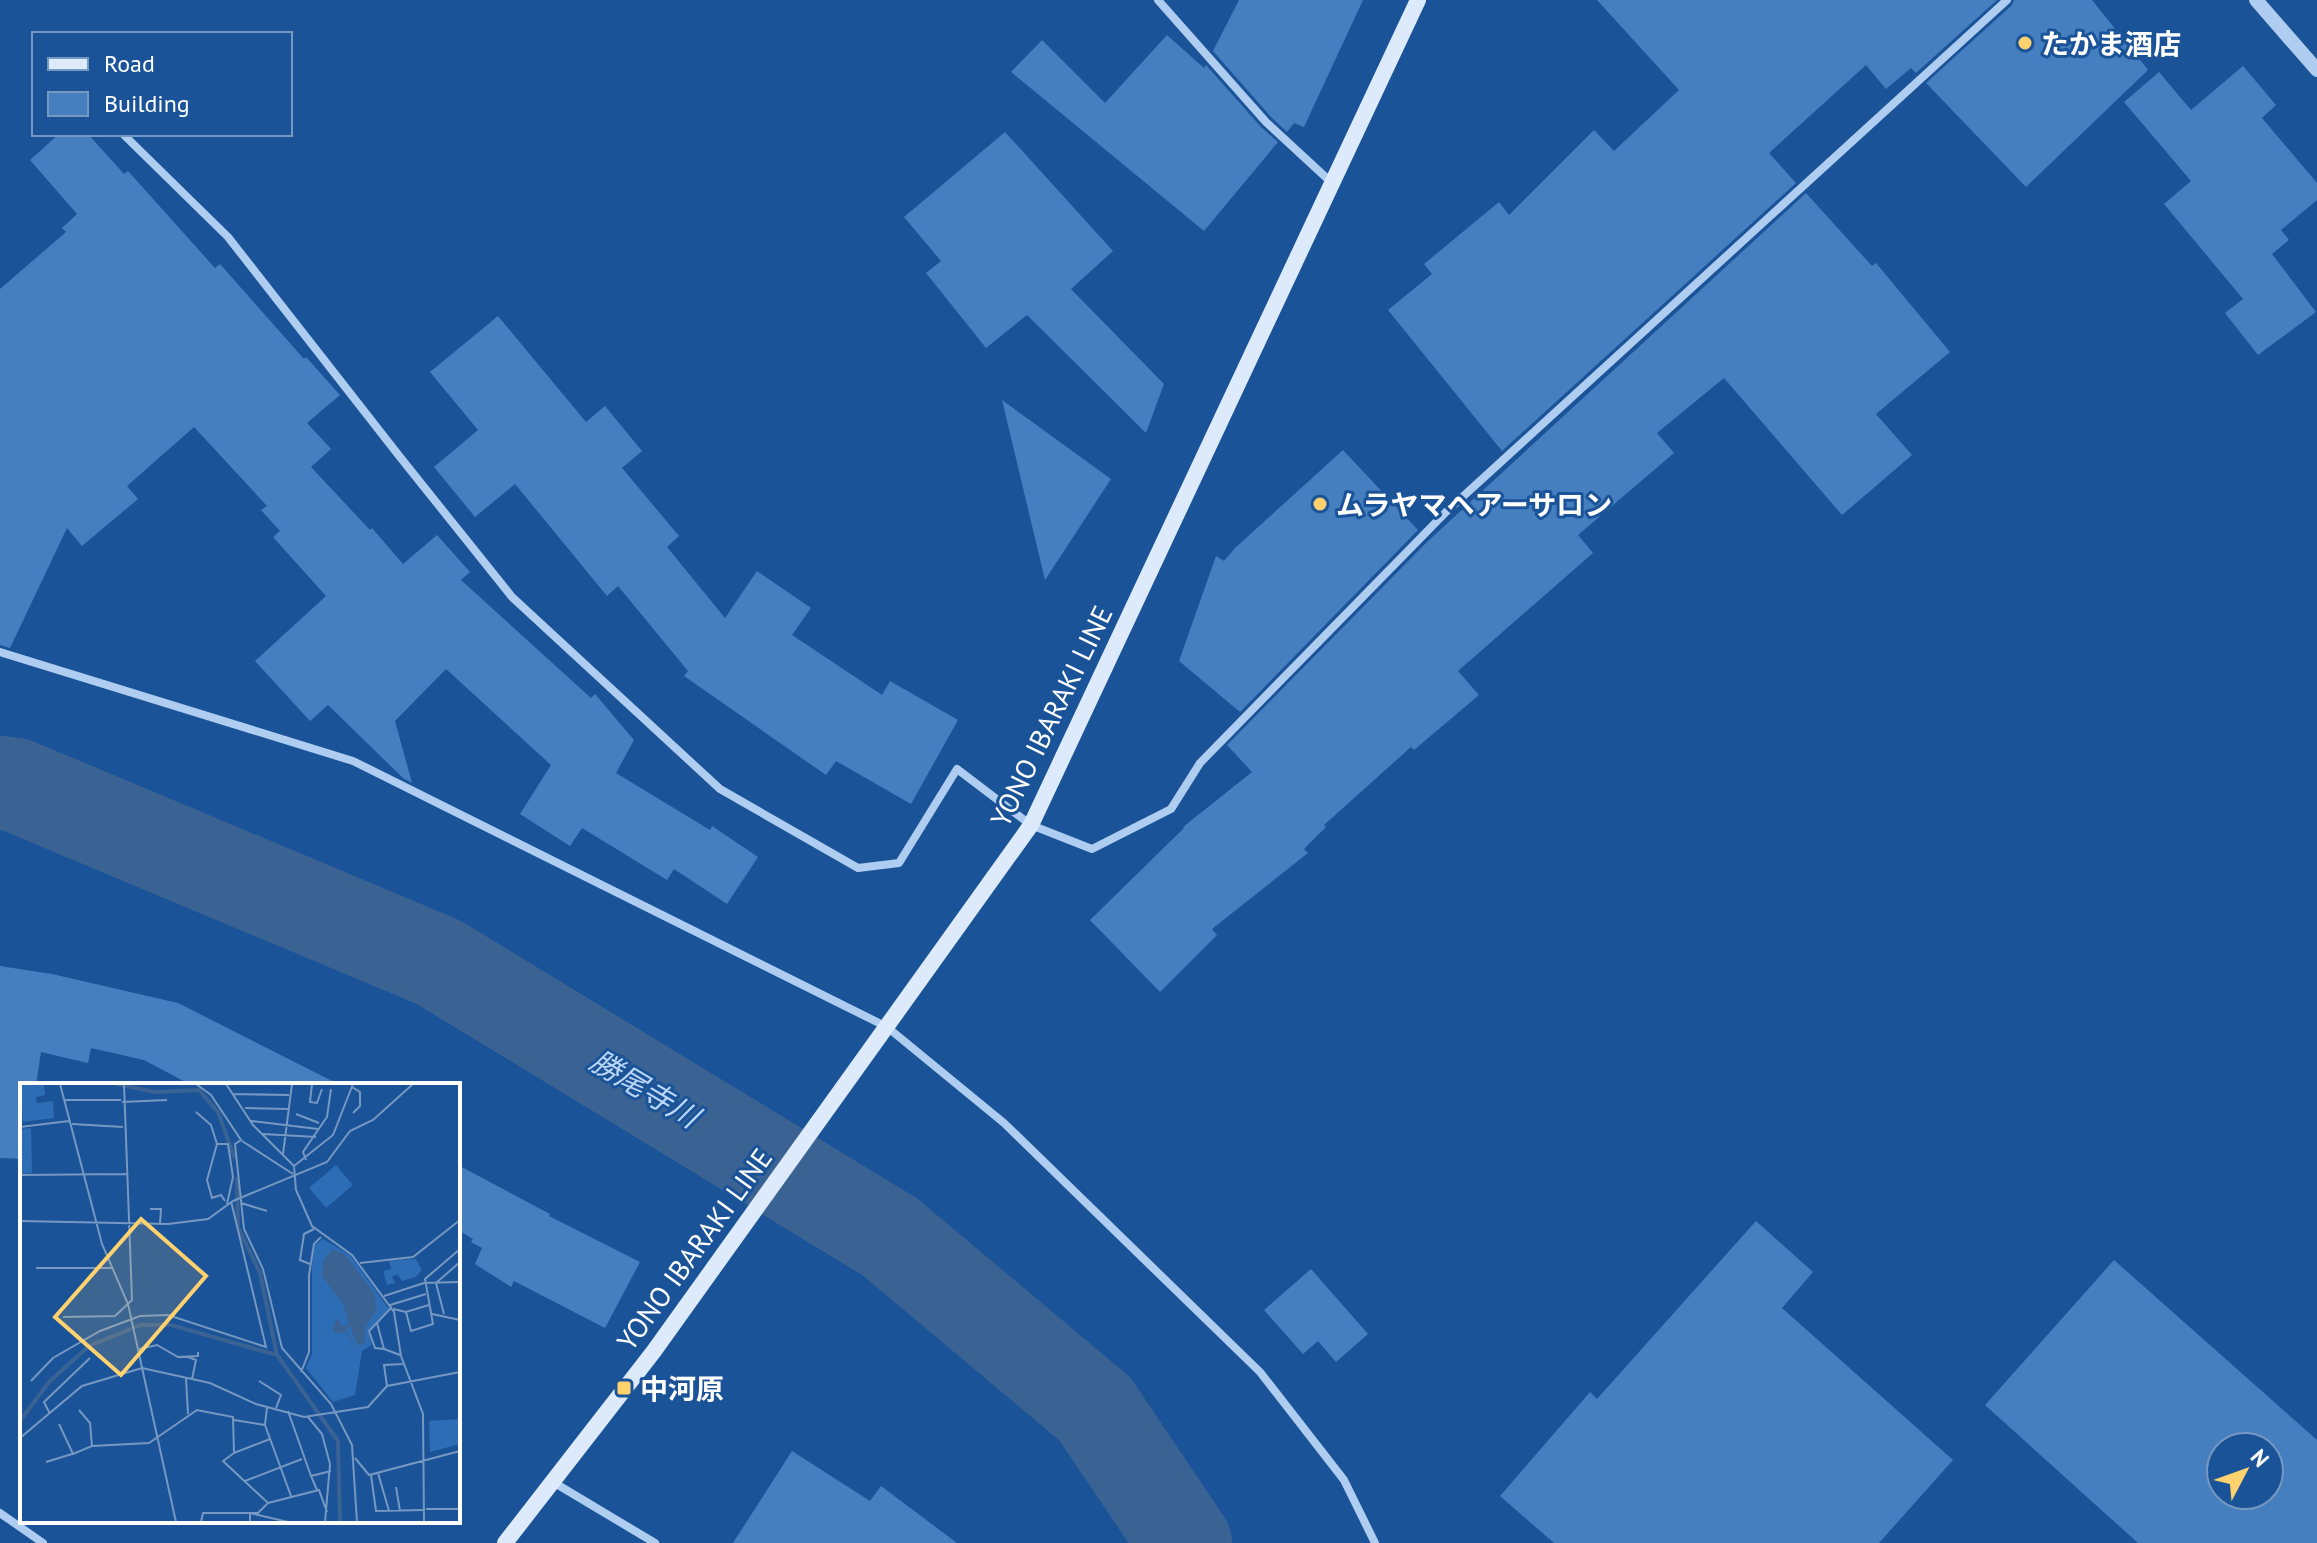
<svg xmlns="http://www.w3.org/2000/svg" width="2317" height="1543" viewBox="0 0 2317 1543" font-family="'PT Sans','Noto Sans JP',sans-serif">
	<rect width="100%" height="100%" fill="#1a5398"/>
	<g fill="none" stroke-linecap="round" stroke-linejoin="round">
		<path stroke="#3a6394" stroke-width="94" d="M 0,783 L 16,785 L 438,962 L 890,1237 L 1095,1409 L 1185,1543"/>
	</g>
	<path fill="#467fc0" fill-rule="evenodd" d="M 1239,0 L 1363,0 L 1304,127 L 1294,123 L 1287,132 L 1271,117 L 1213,51 Z
		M 1597,0 L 1997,0 L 1916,73 L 1911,68 L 1886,89 L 1866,65 L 1769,153 L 1796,183 L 1502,451 L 1388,310 L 1432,274 L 1424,264 L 1499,202 L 1509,215 L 1594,130 L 1614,151 L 1679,90 Z
		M 2014,0 L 2092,0 L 2148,70 L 2026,187 L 1926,83 L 2012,5 Z
		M 1167,35 L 1204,68 L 1206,65 L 1261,127 L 1278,142 L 1204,231 L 1011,72 L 1042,40 L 1105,103 Z
		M 2243,66 L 2276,105 L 2262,118 L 2317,183 L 2317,200 L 2281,230 L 2289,240 L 2272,254 L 2316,312 L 2258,355 L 2225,313 L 2243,299 L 2164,204 L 2191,181 L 2124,102 L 2159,72 L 2191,110 Z
		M 1005,132 L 1113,251 L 1071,289 L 1164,384 L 1146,433 L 1027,315 L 986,348 L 926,273 L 941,261 L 904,217 Z
		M 59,134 L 88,134 L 124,174 L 128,171 L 215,268 L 220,264 L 304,359 L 306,357 L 340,395 L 307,423 L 331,449 L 311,467 L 370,530 L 372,528 L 403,564 L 437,535 L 470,572 L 461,580 L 591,698 L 595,694 L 634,740 L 616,773 L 710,830 L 712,826 L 758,857 L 727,904 L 674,869 L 667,880 L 582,828 L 570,846 L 520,814 L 551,765 L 446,669 L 395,721 L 412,783 L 403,778 L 328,705 L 310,721 L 255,661 L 326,596 L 273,537 L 280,531 L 261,510 L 267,506 L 194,427 L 127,486 L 138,499 L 82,546 L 67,528 L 10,648 L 0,645 L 0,289 L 66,232 L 62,228 L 77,214 L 30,160 Z
		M 1806,193 L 1872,266 L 1876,263 L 1950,352 L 1876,414 L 1912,455 L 1842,515 L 1724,378 L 1657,433 L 1674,453 L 1578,535 L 1593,553 L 1458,671 L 1479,695 L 1414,750 L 1411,747 L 1324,825 L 1326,827 L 1304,849 L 1308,853 L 1212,929 L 1217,935 L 1160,992 L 1090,920 L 1184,828 L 1183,827 L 1252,772 L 1227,745 L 1428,541 Z
		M 498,316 L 586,422 L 605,406 L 642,451 L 622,468 L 679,536 L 667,547 L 725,618 L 757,571 L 811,608 L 792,635 L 882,695 L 890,681 L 958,720 L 911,804 L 836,761 L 826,775 L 684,676 L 688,671 L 618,586 L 607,596 L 515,484 L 475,517 L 434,467 L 478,430 L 430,372 Z
		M 1002,400 L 1111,479 L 1045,580 Z
		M 1343,450 L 1418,530 L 1240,712 L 1179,661 L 1216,556 L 1224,561 L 1235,548 Z
		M 0,966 L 52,974 L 178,1003 L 340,1085 L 191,1085 L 144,1060 L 91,1048 L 88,1063 L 41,1052 L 36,1085 L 22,1085 L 22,1159 L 0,1158 Z
		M 458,1165 L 550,1214 L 549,1216 L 640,1262 L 605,1328 L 514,1281 L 511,1287 L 475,1264 L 482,1248 L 471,1242 L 473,1239 L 458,1230 Z
		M 1756,1221 L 1813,1272 L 1782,1308 L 1953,1460 L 1879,1543 L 1554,1543 L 1500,1496 L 1590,1392 L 1597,1399 Z
		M 2114,1260 L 2317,1440 L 2317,1543 L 2138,1543 L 1985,1405 ZM 2221,1447 L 2269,1447 L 2269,1495 L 2221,1495 Z
		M 1311,1269 L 1368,1334 L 1336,1362 L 1318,1341 L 1303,1354 L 1264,1310 Z
		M 792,1451 L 870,1501 L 881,1486 L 957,1543 L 733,1543 Z"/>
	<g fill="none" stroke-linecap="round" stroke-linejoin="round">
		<path stroke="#aecdf1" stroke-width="8" d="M 1158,0 L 1266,122 L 1332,183
			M 123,134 L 228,237 L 400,457 L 512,597 L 720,789 L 858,868 L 899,863 L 957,769 L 1031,825 L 1092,849 L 1171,809 L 1200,763 L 1446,512 L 2007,0
			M 0,652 L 353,761 L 887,1027 L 1004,1123 L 1260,1372 L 1344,1480 L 1375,1543
			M 553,1482 L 655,1543
			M 0,1513 L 43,1543"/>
		<path stroke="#aecdf1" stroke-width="14" d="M 2256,0 L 2317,70"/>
		<path stroke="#dceafb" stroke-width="16" d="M 505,1543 L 654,1351 L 1031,825 L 1418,0"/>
	</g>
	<g fill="#ffd26d" stroke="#1a5398" stroke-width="3">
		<circle cx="2025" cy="43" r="8"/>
		<circle cx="1320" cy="504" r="8"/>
		<rect x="616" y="1380" width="16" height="16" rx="4"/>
	</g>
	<g text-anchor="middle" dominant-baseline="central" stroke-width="6" stroke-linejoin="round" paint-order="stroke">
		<g font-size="28" font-weight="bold" fill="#fff" stroke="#1a5398" text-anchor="start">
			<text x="2041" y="43">たかま酒店</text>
			<text x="1336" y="504">ムラヤマヘアーサロン</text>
			<text x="640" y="1388">中河原</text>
		</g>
		<g font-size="28" fill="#fff" stroke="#1a5398">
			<text transform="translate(1051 716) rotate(-64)">YONO IBARAKI LINE</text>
			<text transform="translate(694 1249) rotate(-54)">YONO IBARAKI LINE</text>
		</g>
		<g font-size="30" font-style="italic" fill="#bad7f7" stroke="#1a5398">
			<text transform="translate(645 1088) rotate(31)">勝尾寺川</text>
		</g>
	</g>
	<g transform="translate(20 1083)">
		<rect width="440" height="440" fill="#1a5398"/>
		<path d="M 0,1 L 24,1 L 25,12 L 16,14 L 17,20 L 33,18 L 34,35 L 3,39 ZM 11,45 L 12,90 L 0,91 L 0,46 ZM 316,82 L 333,102 L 306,125 L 289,105 ZM 303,156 L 330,172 L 369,226 L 348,248 L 352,262 L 342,268 L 335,312 L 313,319 L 286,285 L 292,271 L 292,182 L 295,162 ZM 396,176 L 402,187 L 396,194 L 382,198 L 377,191 L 372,194 L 375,200 L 367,202 L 363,188 L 371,186 L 369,178 ZM 440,336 L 440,361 L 410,369 L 409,338 Z" fill="#2d6db5"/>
		<path d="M 313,166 L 326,172 L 355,212 L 356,228 L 345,245 L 345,261 L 337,262 L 330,243 L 326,246 L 336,267 L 326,250 L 313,249 L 316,234 L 322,243 L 329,242 L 323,221 L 302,193 L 303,178 Z" fill="#3a6394"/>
		<path fill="none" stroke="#3a6394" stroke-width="4" d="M 96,1 L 135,9 L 179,7 L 198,29 L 215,76M 217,94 L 218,144 L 240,190 L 257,272 L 318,358 L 320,439M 0,338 L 29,299 L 69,263 L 121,242 L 151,242 L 257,272"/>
		<path fill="none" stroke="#7698c1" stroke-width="2" d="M 40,1 L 82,161 L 108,221 L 156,439M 176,1 L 191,12 L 221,57 L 215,61 L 224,146 L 243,186 L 262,265 L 311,321 L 332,362 L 337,439M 206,1 L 233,42 L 274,83M 292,1 L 290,19 L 297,20 L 302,6M 332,4 L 340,9 L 340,23 L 333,30M 213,11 L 269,12M 45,17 L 101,17M 102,19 L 147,17M 225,25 L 268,26M 176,29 L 191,42 L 197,61 L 208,61 L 213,94 L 207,121M 276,31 L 299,40M 231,38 L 298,46M 52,41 L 103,44M 0,44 L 49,38M 243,51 L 296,54M 222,58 L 273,91M 197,61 L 187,97 L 192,115 L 201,112 L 205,118M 263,71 L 272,1M 286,77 L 283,69 L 307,34 L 311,6M 274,83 L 276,107 L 292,143 L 332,172 L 374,229 L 381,273 L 403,331 L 404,439M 274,83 L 313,52 L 333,1M 0,92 L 107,91M 221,120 L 247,128M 130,126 L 141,126 L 140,140M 0,138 L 148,141 L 188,136 L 213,118 L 307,79 L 330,48 L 353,37 L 393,1M 340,180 L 393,174 L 440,137M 290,181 L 280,177 L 284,151 L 294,146M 16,185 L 92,185M 364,213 L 404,200 L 440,199M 370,222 L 406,211M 373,226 L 386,229 L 409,222M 386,229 L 391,248 L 413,241 L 405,196 L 440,166M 412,231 L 440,237M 424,231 L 416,200 L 440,179M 43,234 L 95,233 L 112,217 L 104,1M 357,240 L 364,266 L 380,272M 119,266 L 137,262 L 158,274 L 178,273 L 178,269M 364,266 L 355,265 L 349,248 L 372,224M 168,274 L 176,277 L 172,296M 281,289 L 289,269 L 289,192 L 294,161 L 301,154M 166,295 L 168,331M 11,298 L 33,275 L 80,248 L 120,233 L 148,232 L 246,264 L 211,118M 239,298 L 261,312 L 256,325M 367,303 L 364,282 L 383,281M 59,327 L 70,340 L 72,363M 268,328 L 291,393M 30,331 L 24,319 L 70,275M 288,334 L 302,351 L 310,381 L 305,439M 214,337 L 245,342 L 247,324M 39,341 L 53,371 L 72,363 L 129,360 L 177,327 L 213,334 L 214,370 L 250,356M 245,342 L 271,413M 0,355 L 62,303 L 122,285 L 190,300 L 236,321 L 284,334 L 348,324 L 367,303 L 440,289M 335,375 L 349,392 L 440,368M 26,379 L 52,371M 358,390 L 369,428M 351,392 L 356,428 L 405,427M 225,398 L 282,376M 376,404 L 380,428M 297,407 L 291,393 L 311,388M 248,420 L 299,407 L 307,429M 406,426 L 440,426M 181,439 L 183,430 L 238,430 L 248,420 L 203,378 L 214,370M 230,439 L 230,430 L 268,439"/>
		<path fill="#ffd26d" fill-opacity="0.15" stroke="#ffd26d" stroke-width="4" d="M 121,136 L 186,193 L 101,292 L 35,234 Z"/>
		<rect width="440" height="440" fill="none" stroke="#fff" stroke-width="4"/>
	</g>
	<rect x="32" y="32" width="260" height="104" fill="#1a5398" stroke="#7698c1" stroke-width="2"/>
	<rect x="48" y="58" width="40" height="12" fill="#dceafb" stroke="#7698c1" stroke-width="2"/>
	<text x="104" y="72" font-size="24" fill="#ffffff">Road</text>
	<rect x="48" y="92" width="40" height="24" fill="#467fc0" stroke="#7698c1" stroke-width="2"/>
	<text x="104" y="112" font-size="24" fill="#ffffff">Building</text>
	<g transform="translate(2245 1471) rotate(49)"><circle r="38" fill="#1a5398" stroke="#7698c1" stroke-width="2"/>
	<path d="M0-6L14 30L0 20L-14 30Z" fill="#ffd26d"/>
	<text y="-12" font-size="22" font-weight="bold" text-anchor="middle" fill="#ffffff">N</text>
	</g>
</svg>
